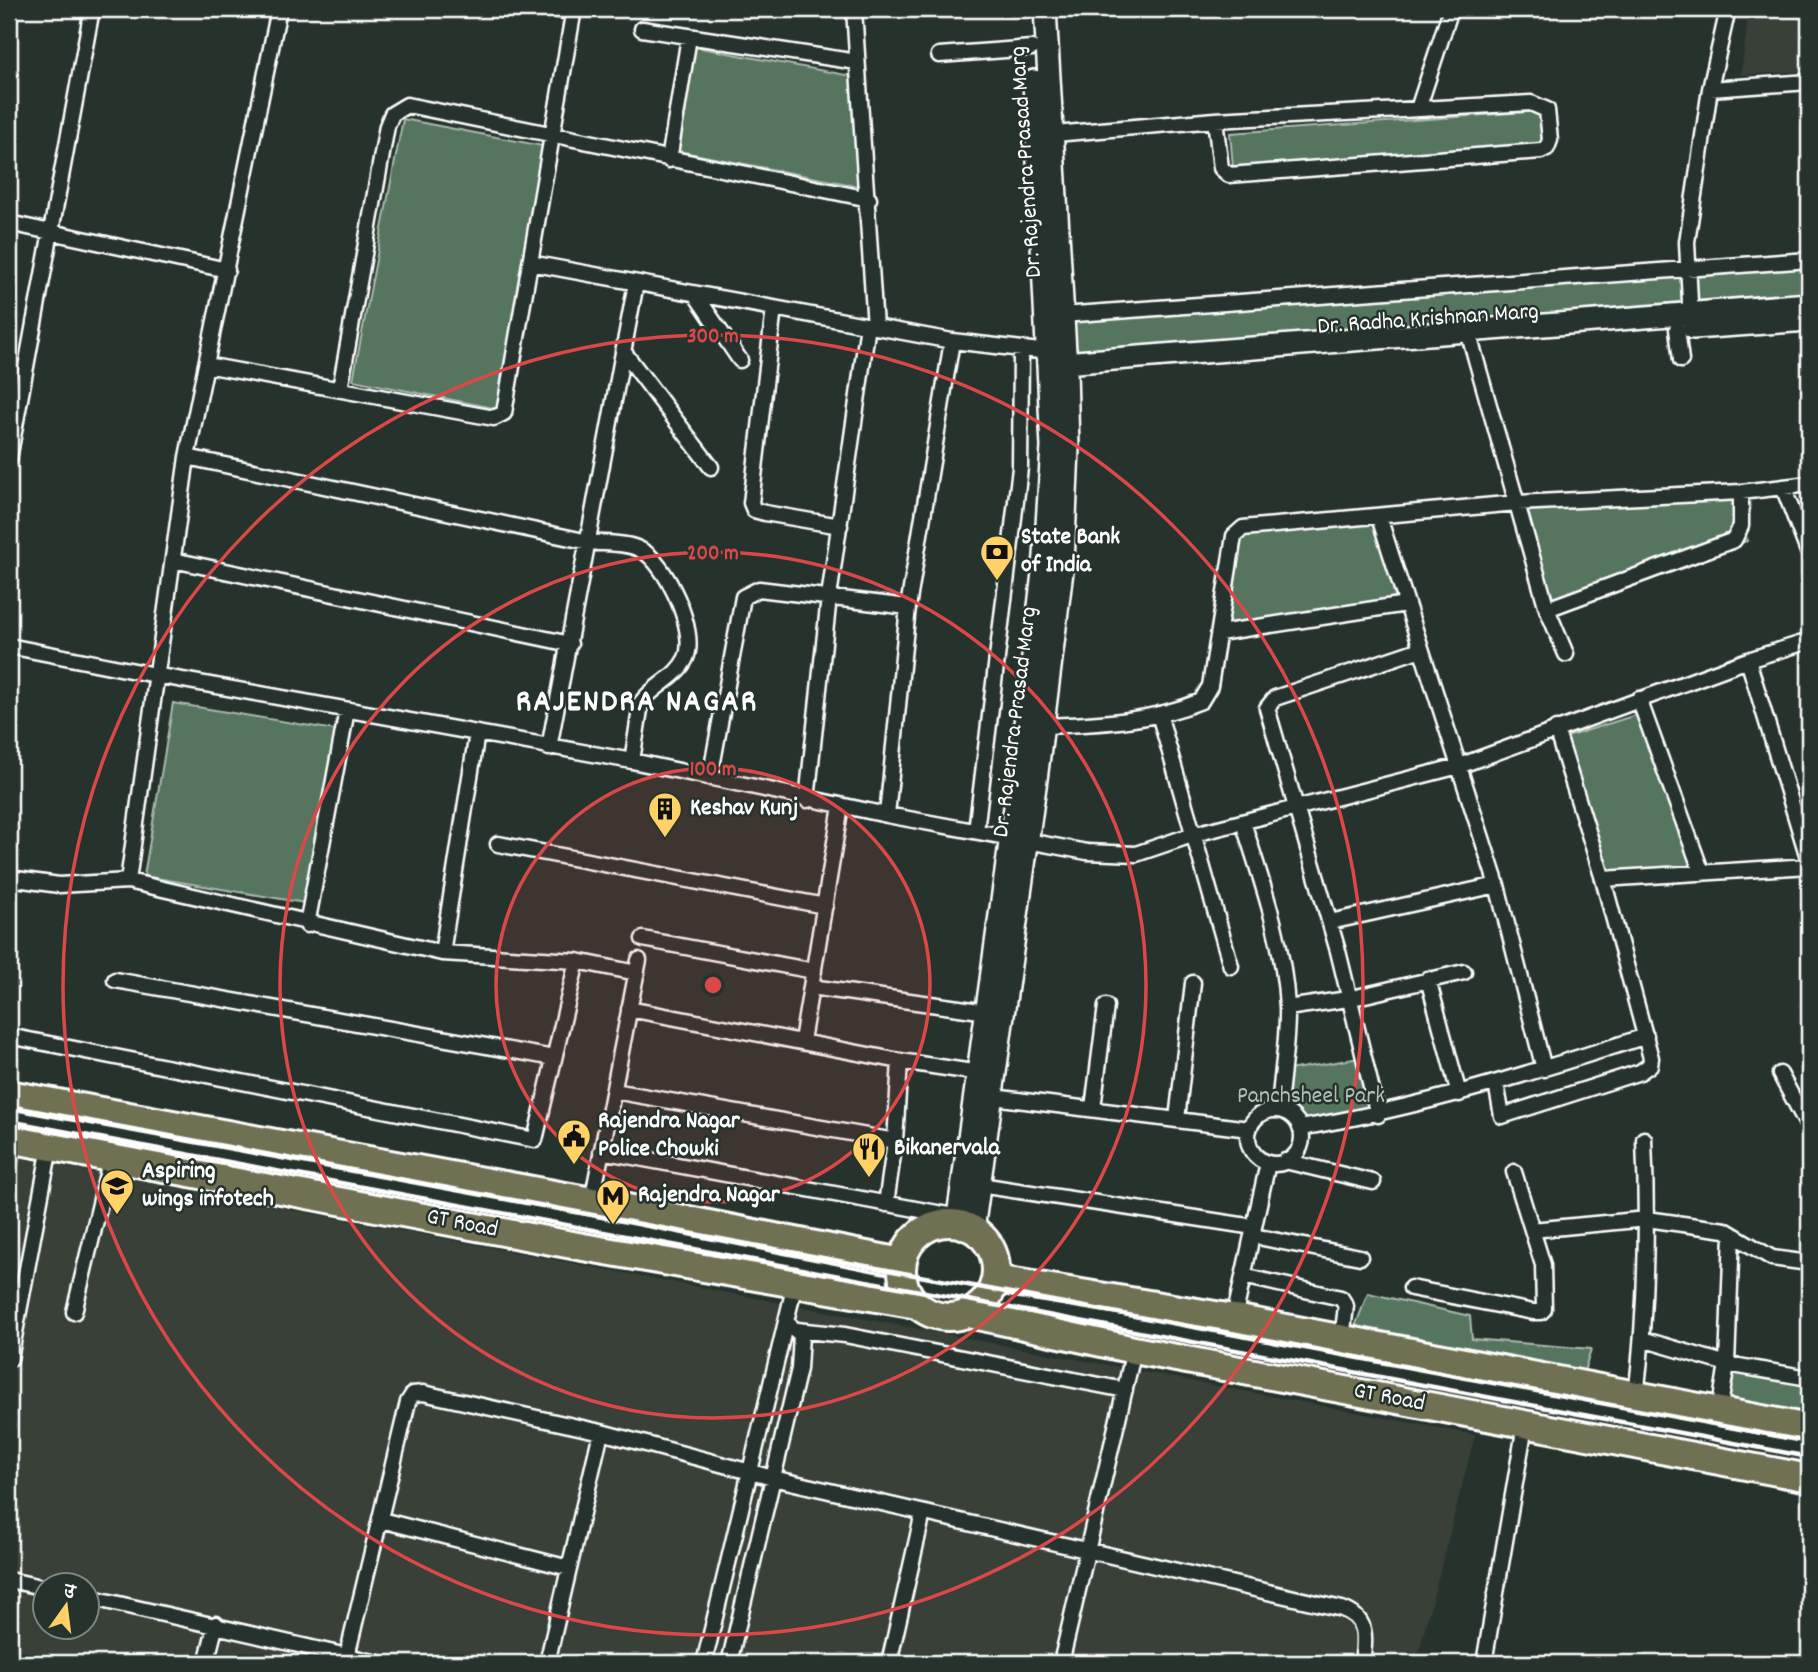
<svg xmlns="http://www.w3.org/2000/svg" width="1818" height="1672" viewBox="0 0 1818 1672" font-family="Dekko,'Playpen Sans Deva',sans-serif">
	<rect width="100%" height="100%" fill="#26332d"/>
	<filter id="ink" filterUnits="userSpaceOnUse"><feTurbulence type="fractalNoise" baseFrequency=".0143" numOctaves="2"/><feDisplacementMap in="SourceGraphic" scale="14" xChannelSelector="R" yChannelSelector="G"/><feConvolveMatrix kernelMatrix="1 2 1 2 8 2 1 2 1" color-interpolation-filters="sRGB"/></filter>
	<g filter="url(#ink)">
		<path fill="#394137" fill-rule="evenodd" d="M 1749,9 L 1809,9 L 1809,71 L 1741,75 Z
			M 9,1156 L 1475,1435 L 1416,1663 L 9,1663 ZM 46,1584 L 88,1584 L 88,1626 L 46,1626 Z"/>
		<path fill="#55755f" stroke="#aabaaf" stroke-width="2" d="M 695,47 L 857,77 L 858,186 L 678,151 Z
			M 1542,111 L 1545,145 L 1233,167 L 1230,133 Z
			M 403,119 L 548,147 L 498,409 L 353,380 Z
			M 1809,268 L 1809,312 L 1073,371 L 1072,317 Z
			M 1741,492 L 1747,541 L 1547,609 L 1517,503 Z
			M 1379,522 L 1405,599 L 1225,631 L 1240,534 Z
			M 173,703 L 335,730 L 305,903 L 144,876 Z
			M 1648,711 L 1701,867 L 1606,873 L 1564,738 Z
			M 1360,1058 L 1376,1114 L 1306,1130 L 1276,1115 L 1282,1071 Z
			M 1368,1293 L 1470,1316 L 1472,1339 L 1591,1349 L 1580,1384 L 1350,1340 Z
			M 1728,1365 L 1809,1381 L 1809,1430 L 1723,1413 Z"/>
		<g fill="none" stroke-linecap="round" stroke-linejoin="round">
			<g stroke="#fff" stroke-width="19">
				<path id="street" d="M 553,9 L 574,13
					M 854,9 L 875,327
					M 642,29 L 857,62
					M 939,55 L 1032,48
					M 1710,89 L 1809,82
					M 1419,106 L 1451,9
					M 1043,135 L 1215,120 L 1531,103 L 1547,110 L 1550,140 L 1547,148 L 1541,151 L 1229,175 L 1221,168 L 1215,120
					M 669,160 L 689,37
					M 9,223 L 227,270
					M 530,263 L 952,341 L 1049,352
					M 695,294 L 740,360
					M 774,308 L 751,503 L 754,510 L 765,513 L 840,526
					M 1062,315 L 1809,260
					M 1691,322 L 1687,242 L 1710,89 L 1728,9
					M 1677,329 L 1681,360
					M 1471,342 L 1547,609 L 1566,654
					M 623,351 L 711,467
					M 206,365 L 494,418 L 504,413 L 574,9
					M 340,389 L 387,126 L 392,114 L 407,105 L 869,199
					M 187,457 L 589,542 C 604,544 627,542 641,550 C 666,562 698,632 686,658 C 676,679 653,685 641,703 L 632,761
					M 9,459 L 92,9
					M 1783,487 L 1809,554
					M 1379,517 L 1497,885 L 1544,1069
					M 173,560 L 570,644
					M 1547,609 L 1734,540 L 1741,526 L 1741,492
					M 1219,633 L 1406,604
					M 9,646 L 155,675 L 632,761 L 887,815 L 1087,852 L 1136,854 L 1195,834 L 1459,766 L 1748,660 L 1809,641
					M 1748,660 L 1809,861
					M 1639,699 L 1702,873
					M 1159,714 L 1231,966
					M 1043,726 C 1096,724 1151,722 1201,701 L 1210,686 L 1234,536 L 1243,528 L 1517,503 L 1741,492 L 1809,484
					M 549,748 L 636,283
					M 710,778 L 743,597 L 759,589 L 908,607
					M 807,800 L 829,597 L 868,325
					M 887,815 L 908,607 L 952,341
					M 1243,822 C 1262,882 1284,944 1287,1007 C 1288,1040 1281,1076 1279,1110
					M 976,831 L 1020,468 L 1021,351
					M 498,844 L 825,906
					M 9,878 L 59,885 L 128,881 L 442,953 L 577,961 L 637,973
					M 1603,879 L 1809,866
					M 128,881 L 187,457 L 279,9
					M 1330,922 L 1497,885
					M 307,925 L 347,710
					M 643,939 L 814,971
					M 442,953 L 477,733
					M 1428,979 L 1459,1094
					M 115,980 L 554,1058
					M 811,987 L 987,1012
					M 1287,1008 L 1348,999 L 1464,972
					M 629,1009 L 900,1061 L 979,1073
					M 9,1036 L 535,1140 L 577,961
					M 802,1041 L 841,806
					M 1780,1074 L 1809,1128
					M 1496,1083 L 1502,1116 L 1640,1072 L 1650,1065 L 1651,1058 L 1603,879 L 1556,729
					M 614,1091 L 895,1141 L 886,1204
					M 993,1097 L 1249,1129
					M 1093,1108 L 1106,1006
					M1248 1137a27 27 0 1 1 54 0a27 27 0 1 1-54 0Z
					M 1378,1115 L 1338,951 L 1267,708 L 1275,698 L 1421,649
					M 1177,1119 L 1193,983
					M 1300,1128 C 1419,1108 1532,1073 1646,1036
					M 895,1141 L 900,1061
					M 601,1151 L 959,1217
					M 1285,1161 L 1373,1182
					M 9,1165 L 15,1140
					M 980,1185 L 1254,1227
					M 592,1201 L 639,960
					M 1532,1230 L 1647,1219 L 1725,1230 L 1772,1258 L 1809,1263
					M 1253,1236 L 1360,1257
					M 1243,1276 L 1341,1298 L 1346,1306 L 1342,1339
					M 1411,1288 L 1533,1312 L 1541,1312 L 1544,1309 L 1543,1265 L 1514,1172
					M 74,1312 L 111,1158
					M 1234,1318 L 1268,1163
					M 796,1330 L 845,1335 L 1125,1390
					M 1642,1339 L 1727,1364 L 1809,1378
					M 10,1359 L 50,1147
					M 1636,1397 C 1646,1311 1648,1226 1644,1139
					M 1719,1412 L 1727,1364 L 1732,1234
					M 381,1520 L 569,1568
					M 9,1580 L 46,1588
					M 88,1597 L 347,1656 L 408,1402 L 413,1394 L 423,1393 L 601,1432 L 773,1478 L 1342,1609 C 1369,1618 1365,1639 1362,1663
					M 347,1656 L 378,1663
					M 206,1663 L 216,1624
					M 547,1663 L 601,1432
					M 704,1663 L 795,1284
					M 729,1663 L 799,1369 L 801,1335 L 787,1323
					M 889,1663 L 923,1513
					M 1061,1663 L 1134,1350
					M 1484,1663 L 1525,1425"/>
			</g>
			<g stroke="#fff" stroke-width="26">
				<path id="secondary" d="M 1693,328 L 1809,320
					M 1051,364 L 1809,304
					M 957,1224 L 1016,800 L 1045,556 L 1052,447 L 1034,81
					M 973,1230 L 1037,772 L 1063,563 L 1068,449 L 1066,369 L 1045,9"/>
			</g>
			<g stroke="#fff" stroke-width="32">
				<path id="highway" d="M 9,1094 L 592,1201 L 902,1262
					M 9,1139 L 583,1247 L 917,1305
					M902 1270a47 47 0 1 1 94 0a47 47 0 1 1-94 0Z
					M 996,1279 L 1234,1318 L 1809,1428
					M 969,1314 L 1134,1350 L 1809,1478"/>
			</g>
			<use href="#street" stroke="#26332d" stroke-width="14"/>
			<use href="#secondary" stroke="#26332d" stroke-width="21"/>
			<use href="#highway" stroke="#706f52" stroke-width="26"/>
			<path stroke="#fff" stroke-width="4.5" d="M 9,1106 L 1809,1442
				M 9,1121 L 1809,1457"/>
		</g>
	</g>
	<circle cx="713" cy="985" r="217" fill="#dc4848" fill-opacity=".12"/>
	<g fill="none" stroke="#dc4848" stroke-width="3.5">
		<circle cx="713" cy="985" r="217"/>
		<circle cx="713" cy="985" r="433"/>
		<circle cx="713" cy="985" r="650"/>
	</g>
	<defs>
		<g id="bank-pin" transform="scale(1.75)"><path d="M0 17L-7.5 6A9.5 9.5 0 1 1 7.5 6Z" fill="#ffd166" stroke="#26332d"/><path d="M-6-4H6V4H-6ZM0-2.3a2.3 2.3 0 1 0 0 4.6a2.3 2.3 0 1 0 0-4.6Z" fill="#111"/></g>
		<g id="building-pin" transform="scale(1.75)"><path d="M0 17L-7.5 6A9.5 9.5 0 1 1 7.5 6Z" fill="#ffd166" stroke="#26332d"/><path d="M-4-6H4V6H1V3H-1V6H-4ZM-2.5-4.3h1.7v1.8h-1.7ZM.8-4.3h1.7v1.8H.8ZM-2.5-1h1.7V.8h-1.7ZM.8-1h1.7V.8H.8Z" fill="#111"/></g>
		<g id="civic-pin" transform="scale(1.75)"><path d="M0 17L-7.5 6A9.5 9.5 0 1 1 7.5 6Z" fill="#ffd166" stroke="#26332d"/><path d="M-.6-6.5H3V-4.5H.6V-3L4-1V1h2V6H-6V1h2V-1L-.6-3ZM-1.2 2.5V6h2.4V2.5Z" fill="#111"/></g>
		<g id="restaurant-pin" transform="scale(1.75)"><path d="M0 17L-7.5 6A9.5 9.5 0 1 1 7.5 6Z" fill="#ffd166" stroke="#26332d"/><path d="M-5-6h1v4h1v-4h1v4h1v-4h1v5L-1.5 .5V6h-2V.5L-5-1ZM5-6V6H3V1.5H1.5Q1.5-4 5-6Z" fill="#111"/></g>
		<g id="university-pin" transform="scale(1.75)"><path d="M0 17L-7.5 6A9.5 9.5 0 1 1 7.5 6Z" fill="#ffd166" stroke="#26332d"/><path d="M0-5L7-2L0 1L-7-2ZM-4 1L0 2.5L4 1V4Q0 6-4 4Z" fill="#111"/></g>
		<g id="metro-pin" transform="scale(1.75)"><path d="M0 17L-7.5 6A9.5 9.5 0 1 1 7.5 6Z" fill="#ffd166" stroke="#26332d"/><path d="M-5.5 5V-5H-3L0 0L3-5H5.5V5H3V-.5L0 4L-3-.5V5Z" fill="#111"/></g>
	</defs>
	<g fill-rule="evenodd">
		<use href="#bank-pin" x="997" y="552"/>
		<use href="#building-pin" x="665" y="809"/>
		<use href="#civic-pin" x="574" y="1136"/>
		<use href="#restaurant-pin" x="869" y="1149"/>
		<use href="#university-pin" x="117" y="1186"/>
		<use href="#metro-pin" x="613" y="1196"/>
	</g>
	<g text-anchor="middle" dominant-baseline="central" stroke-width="5" stroke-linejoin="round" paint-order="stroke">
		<g font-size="24" fill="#fff" stroke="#26332d">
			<text transform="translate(1027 162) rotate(-94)">Dr. Rajendra Prasad Marg</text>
			<text transform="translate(1428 320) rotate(-4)">Dr. Radha Krishnan Marg</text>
			<text transform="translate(1016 722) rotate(-83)">Dr. Rajendra Prasad Marg</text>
			<text transform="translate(462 1224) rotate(11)">GT Road</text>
			<text transform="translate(1389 1398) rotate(11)">GT Road</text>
		</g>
		<g font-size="24" font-weight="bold" fill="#fff" stroke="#26332d" text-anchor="start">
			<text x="1021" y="538">State Bank<tspan x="1021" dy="28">of India</tspan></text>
			<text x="690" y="809">Keshav Kunj</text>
			<text x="598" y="1122">Rajendra Nagar<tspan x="598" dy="28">Police Chowki</tspan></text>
			<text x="894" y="1149">Bikanervala</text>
			<text x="142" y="1172">Aspiring<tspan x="142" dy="28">wings infotech</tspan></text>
			<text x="638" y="1196">Rajendra Nagar</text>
		</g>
		<g font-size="24" fill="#b2c1b7" stroke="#26332d">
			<text x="1311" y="1097">Panchsheel Park</text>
		</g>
		<g font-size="32" font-weight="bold" letter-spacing="2" fill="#fff" stroke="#26332d">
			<text x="637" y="704">RAJENDRA NAGAR</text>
		</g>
	</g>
	<circle cx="713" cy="985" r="10" fill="#dc4848" stroke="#26332d" stroke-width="3.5"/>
	<g font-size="21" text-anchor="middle" font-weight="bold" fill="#dc4848" stroke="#26332d" stroke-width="5" stroke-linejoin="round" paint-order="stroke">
		<text x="713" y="342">300 m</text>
		<text x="713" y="559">200 m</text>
		<text x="713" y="775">100 m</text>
	</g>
	<rect width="1818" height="1672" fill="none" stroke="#26332d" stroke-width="35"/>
	<rect x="18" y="18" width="1783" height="1637" fill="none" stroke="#fff" stroke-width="2.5" filter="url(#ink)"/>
	<g transform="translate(66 1606) rotate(14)"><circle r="33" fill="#26332d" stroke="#7d8581" stroke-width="2"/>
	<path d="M0-5L12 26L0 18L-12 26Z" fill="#ffd166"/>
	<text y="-10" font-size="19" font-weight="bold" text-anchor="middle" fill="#ffffff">उ</text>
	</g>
</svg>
